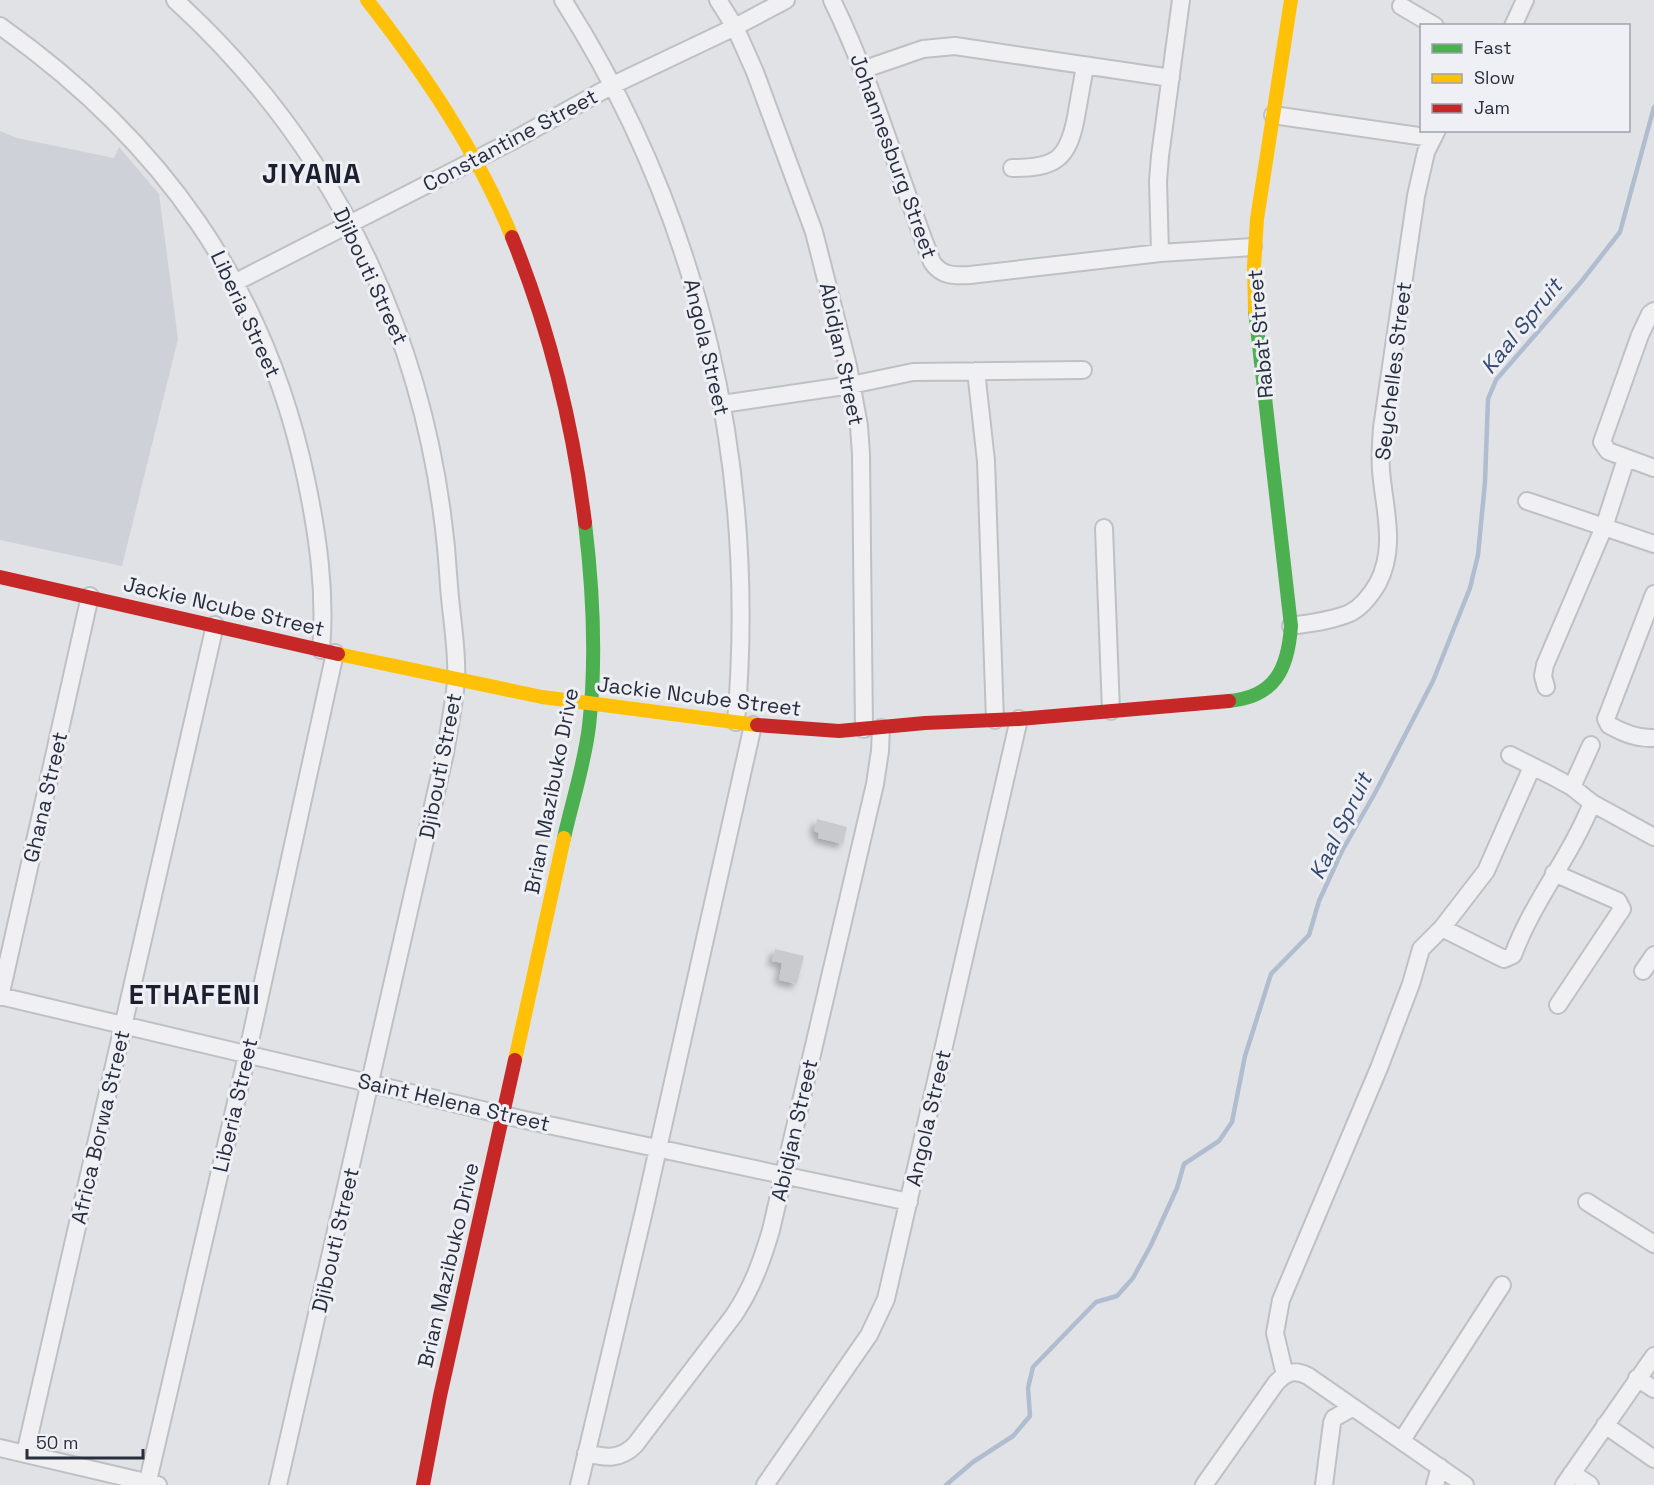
<svg xmlns="http://www.w3.org/2000/svg" width="1654" height="1485" viewBox="0 0 1654 1485" font-family="'Space Grotesk',sans-serif">
	<defs>
		<filter id="shadow"><feDropShadow dx="-4.5" dy="4.5" stdDeviation="3" flood-color="#0004"/></filter>
	</defs>
	<rect width="100%" height="100%" fill="#e1e2e5"/>
	<path fill="#cfd1d8" d="M 0,131 L 17,138 L 114,158 L 119,147 L 159,194 L 178,339 L 122,566 L 0,540 Z"/>
	<g fill="none" stroke-linecap="round" stroke-linejoin="round">
		<path stroke="#b0bccf" stroke-width="4.5" d="M 946,1485 L 973,1462 L 1013,1436 L 1030,1416 L 1028,1388 L 1033,1367 L 1096,1302 L 1117,1296 L 1133,1278 L 1151,1245 L 1177,1188 L 1184,1164 L 1219,1141 L 1232,1122 L 1245,1056 L 1271,974 L 1309,935 L 1319,901 L 1342,851 L 1375,793 L 1433,681 L 1470,588 L 1478,555 L 1485,482 L 1488,399 L 1496,380 L 1581,282 L 1620,232 L 1654,107"/>
	</g>
	<path fill="#c9cacd" filter="url(#shadow)" d="M 817,819 L 847,827 L 843,844 L 818,838 L 819,833 L 814,831 Z
		M 775,949 L 804,956 L 797,984 L 779,980 L 782,963 L 772,961 Z"/>
	<g fill="none" stroke-linecap="round" stroke-linejoin="round">
		<g stroke="#bfc0c3" stroke-width="20">
			<path id="street" d="M 175,0 C 344,154 436,359 449,586 C 451,616 458,651 456,681 C 454,705 449,729 445,753 L 278,1485
				M 563,0 C 701,217 758,466 736,722
				M 718,0 L 735,27 L 755,72 L 814,232 L 848,366 L 859,426 L 861,454 L 864,729
				M 832,0 C 873,84 898,175 932,262 C 941,276 954,276 970,275 L 1160,253 L 1253,247
				M 1401,6 L 1435,26
				M 0,26 C 161,140 265,285 306,479 C 318,536 326,593 321,650
				M 1513,26 L 1525,0
				M 862,70 L 923,49 L 955,46 L 1171,78
				M 1273,115 L 1432,138
				M 1012,168 C 1055,168 1068,160 1076,117 C 1079,100 1082,83 1085,66
				M 1160,253 L 1158,181 L 1160,156 L 1181,0
				M 236,282 L 514,140 L 613,85 L 735,27 L 786,0
				M 1654,311 L 1650,314 L 1640,335 L 1602,442 L 1608,451 L 1654,468
				M 976,371 L 986,461 L 995,720
				M 722,404 L 851,385 L 913,372 L 1083,370
				M 1527,501 L 1654,544
				M 1104,528 L 1111,711
				M 1654,594 L 1606,719 L 1609,725 C 1623,733 1637,739 1654,738
				M 1291,626 C 1310,623 1331,621 1350,613 C 1362,607 1371,595 1378,583 C 1397,546 1384,509 1381,470 C 1380,456 1381,442 1382,428 L 1416,196 L 1426,152 L 1437,130
				M 1546,687 L 1543,676 L 1545,665 L 1604,527 L 1626,459
				M 1510,755 L 1550,775 L 1572,787 L 1592,803 L 1654,837
				M 1572,787 L 1591,745
				M 1554,873 L 1618,901 L 1622,909 L 1558,1005
				M 1442,928 L 1504,959 L 1513,955 C 1533,901 1571,856 1592,803
				M 1643,971 L 1654,955
				M 0,996 L 525,1120 L 909,1202
				M 0,997 L 90,596
				M 1587,1202 L 1654,1244
				M 1285,1375 L 1275,1333 L 1281,1300 L 1379,1068 L 1411,984 L 1421,949 L 1442,928 L 1486,871 L 1532,767
				M 1637,1378 L 1654,1389
				M 1605,1425 L 1654,1459
				M 1402,1440 L 1502,1285
				M 0,1448 L 158,1485
				M 586,1453 C 606,1458 620,1460 635,1445 L 734,1315 C 752,1288 762,1261 771,1230 L 875,784 L 880,751 L 881,728
				M 25,1454 L 215,625
				M 1572,1473 L 1590,1485
				M 147,1485 L 247,1055 L 335,653
				M 579,1485 L 644,1211 L 753,725
				M 765,1485 L 869,1335 L 886,1299 L 1019,719
				M 1204,1485 L 1276,1383 C 1286,1372 1295,1369 1308,1376 L 1465,1485
				M 1324,1485 L 1332,1423 L 1334,1418 L 1352,1408
				M 1435,1485 L 1440,1467
				M 1564,1485 L 1654,1356"/>
		</g>
		<use href="#street" stroke="#f0f0f2" stroke-width="16"/>
		<path stroke="#4caf50" stroke-width="14" d="M 1229,701 C 1275,697 1288,669 1291,626 L 1255,310
			M 564,838 C 572,802 585,762 589,726 C 597,658 593,590 585,523"/>
		<path stroke="#ffc107" stroke-width="14" d="M 367,0 C 424,73 477,151 512,237
			M 1255,310 L 1254,266 L 1257,219 L 1291,0
			M 338,654 L 542,697 L 757,725
			M 515,1060 L 564,838"/>
		<path stroke="#c62828" stroke-width="14" d="M 512,237 C 549,328 573,425 585,523
			M 0,577 L 338,654
			M 757,725 L 839,731 L 925,723 L 1019,719 L 1229,701
			M 423,1485 L 440,1396 L 515,1060"/>
	</g>
	<g text-anchor="middle" dominant-baseline="central" stroke-width="6" stroke-linejoin="round" paint-order="stroke">
		<g font-size="21" fill="#282e3e" stroke="#eef0f5">
			<text transform="translate(510 140) rotate(-28)">Constantine Street</text>
			<text transform="translate(894 156) rotate(70)">Johannesburg Street</text>
			<text transform="translate(371 276) rotate(65)">Djibouti Street</text>
			<text transform="translate(246 314) rotate(65)">Liberia Street</text>
			<text transform="translate(1260 334) rotate(-95)">Rabat Street</text>
			<text transform="translate(707 347) rotate(77)">Angola Street</text>
			<text transform="translate(842 354) rotate(78)">Abidjan Street</text>
			<text transform="translate(1393 371) rotate(-83)">Seychelles Street</text>
			<text transform="translate(224 606) rotate(13)">Jackie Ncube Street</text>
			<text transform="translate(699 696) rotate(7)">Jackie Ncube Street</text>
			<text transform="translate(440 766) rotate(-79)">Djibouti Street</text>
			<text transform="translate(551 791) rotate(-79)">Brian Mazibuko Drive</text>
			<text transform="translate(45 797) rotate(-77)">Ghana Street</text>
			<text transform="translate(454 1102) rotate(13)">Saint Helena Street</text>
			<text transform="translate(235 1105) rotate(-77)">Liberia Street</text>
			<text transform="translate(928 1118) rotate(-77)">Angola Street</text>
			<text transform="translate(100 1127) rotate(-77)">Africa Borwa Street</text>
			<text transform="translate(794 1130) rotate(-77)">Abidjan Street</text>
			<text transform="translate(335 1240) rotate(-77)">Djibouti Street</text>
			<text transform="translate(448 1265) rotate(-77)">Brian Mazibuko Drive</text>
		</g>
		<g font-size="22" font-style="italic" fill="#344970" stroke="#eef0f5">
			<text transform="translate(1521 326) rotate(-51)">Kaal Spruit</text>
			<text transform="translate(1340 826) rotate(-64)">Kaal Spruit</text>
		</g>
		<g font-size="27" font-weight="bold" letter-spacing="1.5" fill="#1b1f2e" stroke="#eef0f5">
			<text x="312" y="173">JIYANA</text>
			<text x="195" y="994">ETHAFENI</text>
		</g>
	</g>
	<rect x="1420" y="24" width="210" height="108" fill="#eef0f5" stroke="#9fa2ac" stroke-width="1.5"/>
	<rect x="1432" y="44" width="30" height="9" fill="#4caf50" stroke="#9fa2ac" stroke-width="1.5"/>
	<text x="1474" y="54" font-size="18" fill="#282e3e">Fast</text>
	<rect x="1432" y="74" width="30" height="9" fill="#ffc107" stroke="#9fa2ac" stroke-width="1.5"/>
	<text x="1474" y="84" font-size="18" fill="#282e3e">Slow</text>
	<rect x="1432" y="104" width="30" height="9" fill="#c62828" stroke="#9fa2ac" stroke-width="1.5"/>
	<text x="1474" y="114" font-size="18" fill="#282e3e">Jam</text>
	<path d="M27 1449v9h116v-9" fill="none" stroke="#282e3e" stroke-width="3"/>
	<text x="36" y="1449" font-size="18" fill="#282e3e" stroke="#eef0f5" stroke-width="4.5" paint-order="stroke">50 m</text>
</svg>
